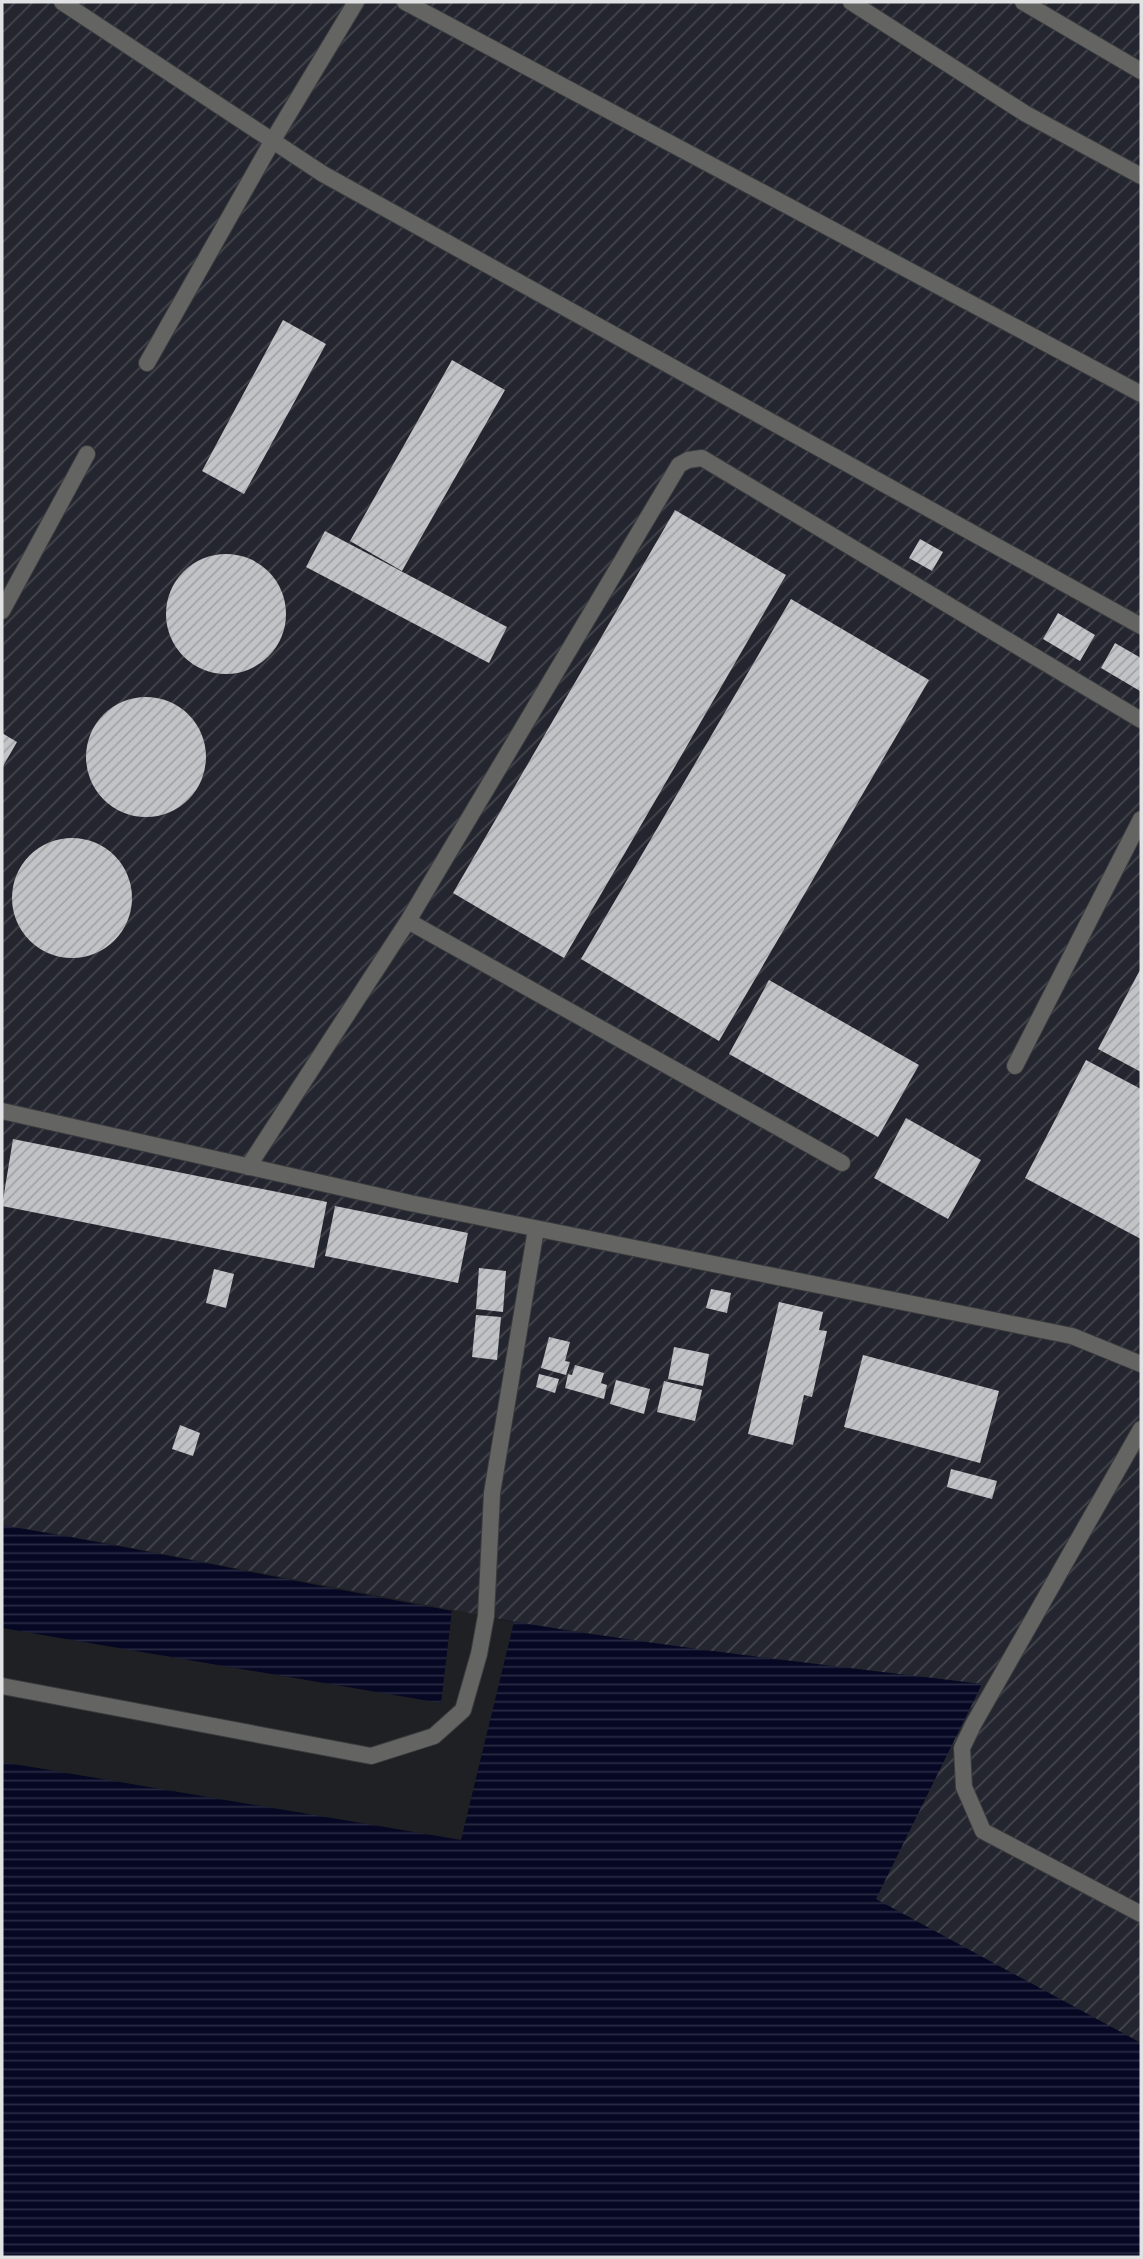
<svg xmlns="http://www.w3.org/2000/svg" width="1143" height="2259" viewBox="0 0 1143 2259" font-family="Overpass,sans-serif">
	<defs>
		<pattern id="industrial-furrows" width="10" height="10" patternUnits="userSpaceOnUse" patternTransform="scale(1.75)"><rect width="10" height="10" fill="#24262f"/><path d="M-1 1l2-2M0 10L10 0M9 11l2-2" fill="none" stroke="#44454d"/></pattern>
		<pattern id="water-rules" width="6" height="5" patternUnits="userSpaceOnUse" patternTransform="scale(1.75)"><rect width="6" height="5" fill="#050723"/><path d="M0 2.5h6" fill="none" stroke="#292b43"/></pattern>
		<pattern id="building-hatch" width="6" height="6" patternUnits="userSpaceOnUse" patternTransform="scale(1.75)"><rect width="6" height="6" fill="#c2c3c7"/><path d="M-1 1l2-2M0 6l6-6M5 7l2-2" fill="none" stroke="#a2a3a6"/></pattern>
	</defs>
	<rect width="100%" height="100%" fill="#1f2023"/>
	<path fill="url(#industrial-furrows)" d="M 2,2 L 1141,2 L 1141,2043 L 875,1899 L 981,1684 L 696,1650 L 515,1622 L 91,1540 L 2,1525 Z"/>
	<path fill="url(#water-rules)" d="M 2,1525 C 174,1554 344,1593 516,1622 C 670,1648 826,1665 982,1684 L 876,1899 L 1141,2043 L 1141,2257 L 2,2257 Z"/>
	<path fill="#1f2023" d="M 452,1610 L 514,1622 L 461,1840 L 2,1762 L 2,1628 L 441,1703 Z"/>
	<path fill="url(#building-hatch)" d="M 283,320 L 326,344 L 244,494 L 202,471 Z
		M 452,360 L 505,390 L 402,571 L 350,541 Z
		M 675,510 L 786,575 L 564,958 L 453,893 Z
		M 325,531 L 507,627 L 489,663 L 306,567 Z
		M 920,539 L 943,552 L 932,571 L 909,558 Z
		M166 614a60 60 0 1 1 120 0a60 60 0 1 1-120 0Z
		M 791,599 L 929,680 L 719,1041 L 581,959 Z
		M 1058,613 L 1095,635 L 1080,661 L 1043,639 Z
		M 1115,643 L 1141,658 L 1140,691 L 1101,668 Z
		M86 757a60 60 0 1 1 120 0a60 60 0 1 1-120 0Z
		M 2,733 L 17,742 L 2,768 Z
		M12 898a60 60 0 1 1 120 0a60 60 0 1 1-120 0Z
		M 1141,968 L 1141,1072 L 1098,1049 Z
		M 769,980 L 919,1065 L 878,1137 L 729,1054 Z
		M 1086,1060 L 1141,1089 L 1141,1239 L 1025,1178 Z
		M 906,1118 L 981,1160 L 948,1219 L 874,1178 Z
		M 13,1139 L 327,1202 L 314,1268 L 2,1206 Z
		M 335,1206 L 468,1233 L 458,1283 L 325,1256 Z
		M 479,1268 L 506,1271 L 503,1312 L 476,1309 Z
		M 214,1269 L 234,1274 L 226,1308 L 206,1303 Z
		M 711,1289 L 731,1293 L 727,1313 L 706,1308 Z
		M 779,1302 L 823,1312 L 819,1330 L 827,1331 L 812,1397 L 804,1395 L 793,1445 L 748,1434 Z
		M 476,1315 L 501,1317 L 497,1360 L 472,1357 Z
		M 549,1337 L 570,1342 L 565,1361 L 570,1362 L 566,1375 L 541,1368 Z
		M 674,1347 L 709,1354 L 703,1386 L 668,1379 Z
		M 863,1355 L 999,1391 L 980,1463 L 844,1427 Z
		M 575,1365 L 604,1373 L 601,1383 L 607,1385 L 604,1399 L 565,1388 L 568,1374 L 572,1375 Z
		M 539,1374 L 559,1379 L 555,1393 L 536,1387 Z
		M 616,1380 L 650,1389 L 644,1414 L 610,1404 Z
		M 664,1381 L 702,1390 L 695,1421 L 657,1412 Z
		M 180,1425 L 200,1433 L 193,1456 L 172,1449 Z
		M 951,1469 L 997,1481 L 992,1499 L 947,1487 Z"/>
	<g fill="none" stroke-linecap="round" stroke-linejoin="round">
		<g stroke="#3a3b3e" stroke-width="18">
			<path id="lane" d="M 62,2 L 323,174 L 1141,626
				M 405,2 L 1141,394
				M 851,2 L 1026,114 L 1141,176
				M 1023,2 L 1141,71
				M 147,363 L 273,140 L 356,2
				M 2,611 L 87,454
				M 408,921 L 842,1163
				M 1015,1066 L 1141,819
				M 2,1111 L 410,1203 L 1072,1336 L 1141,1364
				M 248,1167 L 408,921 L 679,465 L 688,460 L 702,458 L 1141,720
				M 1141,1429 L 973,1725 L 962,1748 L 964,1787 L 983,1831 L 1141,1914
				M 2,1686 L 371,1756 L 434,1736 L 463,1710 L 479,1654 L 486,1616 L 492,1493 L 536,1229"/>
		</g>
		<use href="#lane" stroke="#646462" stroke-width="16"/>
	</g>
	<rect width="1143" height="2259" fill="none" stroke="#e1e2e4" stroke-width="7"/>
</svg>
